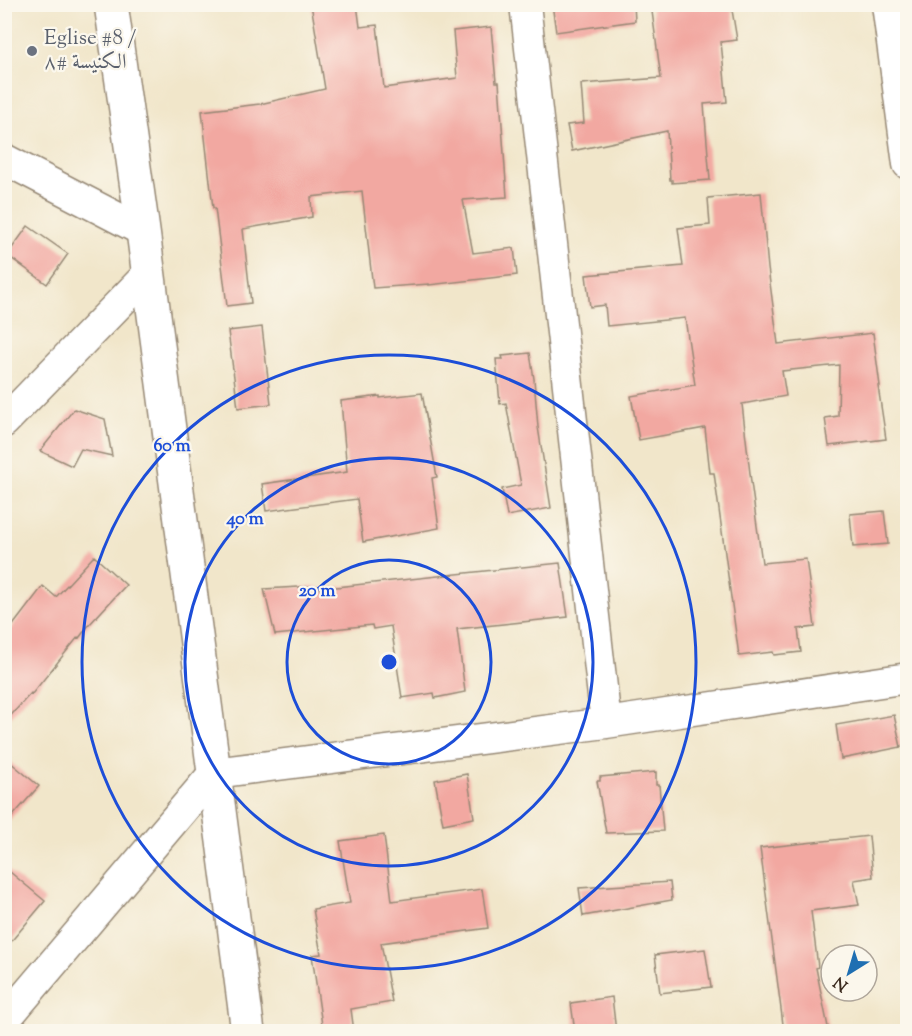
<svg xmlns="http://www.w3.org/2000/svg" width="912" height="1036" viewBox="0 0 912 1036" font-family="'Sorts Mill Goudy',Amiri,serif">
	<rect width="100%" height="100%" fill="#fbf7ec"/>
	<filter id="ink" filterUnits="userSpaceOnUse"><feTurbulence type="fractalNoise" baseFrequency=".0167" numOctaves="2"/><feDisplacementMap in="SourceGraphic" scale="12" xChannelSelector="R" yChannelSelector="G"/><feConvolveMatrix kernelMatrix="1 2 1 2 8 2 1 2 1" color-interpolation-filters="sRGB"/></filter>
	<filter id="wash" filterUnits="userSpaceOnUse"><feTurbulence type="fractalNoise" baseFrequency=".008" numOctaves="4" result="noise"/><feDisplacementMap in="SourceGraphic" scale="24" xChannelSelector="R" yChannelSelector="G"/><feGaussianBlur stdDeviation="1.35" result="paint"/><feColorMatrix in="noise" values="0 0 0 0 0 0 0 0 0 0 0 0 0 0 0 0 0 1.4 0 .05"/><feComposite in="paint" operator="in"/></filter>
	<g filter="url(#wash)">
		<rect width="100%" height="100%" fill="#f1e6ca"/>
		<g id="blocks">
			<path fill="#f2a8a1" d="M 311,4 L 357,4 L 360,27 L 377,25 L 384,88 L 457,78 L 453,31 L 491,27 L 496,82 L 499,82 L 507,197 L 463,200 L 473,253 L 514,248 L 517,275 L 429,285 L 429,284 L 373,288 L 362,191 L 311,197 L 312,217 L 243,229 L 251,303 L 227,306 L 215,208 L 213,208 L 202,111 L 260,104 L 325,89 Z
				M 552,4 L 634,4 L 635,21 L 556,32 Z
				M 651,4 L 731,4 L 737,40 L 721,42 L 727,102 L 704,104 L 710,180 L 672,183 L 672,180 L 670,180 L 667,131 L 572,151 L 567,125 L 584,123 L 581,84 L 661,78 Z
				M 761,193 L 768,268 L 778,344 L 873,333 L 880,386 L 878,386 L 886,439 L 829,446 L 825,418 L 838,416 L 839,365 L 782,371 L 786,396 L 742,404 L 751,482 L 762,563 L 806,559 L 815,627 L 798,629 L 801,652 L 774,655 L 773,652 L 739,656 L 714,473 L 710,473 L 705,428 L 639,440 L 631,396 L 695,385 L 685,318 L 607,326 L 605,305 L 590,307 L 586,275 L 683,266 L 678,228 L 710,225 L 708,198 Z
				M 28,226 L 68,254 L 47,284 L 7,255 Z
				M 262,327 L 271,404 L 238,408 L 228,331 Z
				M 530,353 L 534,379 L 538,427 L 551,508 L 507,516 L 502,489 L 521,485 L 506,403 L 500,404 L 496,359 L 503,359 L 502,356 Z
				M 422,393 L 437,477 L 432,478 L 439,528 L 363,542 L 357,499 L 266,511 L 262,484 L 347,472 L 341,401 L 380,396 L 380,398 Z
				M 74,409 L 105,419 L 112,456 L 81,449 L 72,466 L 40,451 Z
				M 884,511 L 888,544 L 853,547 L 850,514 Z
				M 94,556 L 126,585 L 89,625 L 79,638 L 78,637 L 32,694 L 31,693 L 4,723 L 4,637 L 43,586 L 56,597 Z
				M 560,563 L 568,617 L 457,629 L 465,692 L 435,698 L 434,693 L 402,698 L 391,626 L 373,629 L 372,625 L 275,635 L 264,589 L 317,586 L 318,589 Z
				M 894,715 L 901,747 L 841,759 L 836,725 Z
				M 4,757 L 39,786 L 4,826 Z
				M 656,772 L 656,785 L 659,785 L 663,831 L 606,833 L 597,781 L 600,781 L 600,777 Z
				M 467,774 L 474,818 L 443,824 L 435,780 Z
				M 384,835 L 392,901 L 482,889 L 488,928 L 381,943 L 392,1002 L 351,1009 L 354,1032 L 323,1032 L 312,955 L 321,954 L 313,909 L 350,903 L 340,841 Z
				M 869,836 L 873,877 L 854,880 L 859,905 L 811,911 L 818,967 L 816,968 L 829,1032 L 784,1032 L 760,848 Z
				M 4,867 L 45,901 L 4,950 Z
				M 670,882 L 672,900 L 583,916 L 579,888 Z
				M 705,949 L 711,987 L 660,993 L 655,955 Z
				M 612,997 L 616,1032 L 575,1032 L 571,1003 Z"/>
		</g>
	</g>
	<g filter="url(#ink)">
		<use href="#blocks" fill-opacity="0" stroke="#968874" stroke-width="1.5"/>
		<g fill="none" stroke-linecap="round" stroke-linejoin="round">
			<g stroke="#968874" stroke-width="33">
				<path id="street" d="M 525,4 L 606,723
					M 887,4 L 908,164
					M 4,159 L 143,231
					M 4,422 L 148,274
					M 4,1021 L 214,773 L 606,723 L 908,678"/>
			</g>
			<g stroke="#968874" stroke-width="36">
				<path id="secondary" d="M 111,4 L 143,231 L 248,1032"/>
			</g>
			<use href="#street" stroke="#fff" stroke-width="30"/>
			<use href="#secondary" stroke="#fff" stroke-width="33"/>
		</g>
	</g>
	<g fill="none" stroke="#1d4ed8" stroke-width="3">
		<circle cx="389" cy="662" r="102"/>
		<circle cx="389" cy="662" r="204"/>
		<circle cx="389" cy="662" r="307"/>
	</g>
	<circle fill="#6b7280" stroke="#fbf7ec" stroke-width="2" cx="32" cy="51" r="6"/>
	<g text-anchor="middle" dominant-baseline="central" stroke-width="4.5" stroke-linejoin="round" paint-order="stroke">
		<g font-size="21" fill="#5b616d" stroke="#fbf7ec" text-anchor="start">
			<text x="44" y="39">Eglise #8 /<tspan x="44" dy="24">الكنيسة #٨</tspan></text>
		</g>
	</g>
	<circle cx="389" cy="662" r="9" fill="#1d4ed8" stroke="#fbf7ec" stroke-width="3"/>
	<g font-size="18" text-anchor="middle" font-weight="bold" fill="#1d4ed8" stroke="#fbf7ec" stroke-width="4.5" stroke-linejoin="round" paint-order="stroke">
		<text x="172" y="451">60 m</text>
		<text x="245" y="524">40 m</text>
		<text x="317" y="596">20 m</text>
	</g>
	<rect width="912" height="1036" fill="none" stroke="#fbf7ec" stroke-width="24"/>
	<g transform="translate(849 973) rotate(217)"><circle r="28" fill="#fbf7ec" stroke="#aea59a" stroke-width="1.5"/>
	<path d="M0-4.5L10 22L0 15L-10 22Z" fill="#1f6fb2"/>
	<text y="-9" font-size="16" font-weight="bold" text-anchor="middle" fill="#3b2a1e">N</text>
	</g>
</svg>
